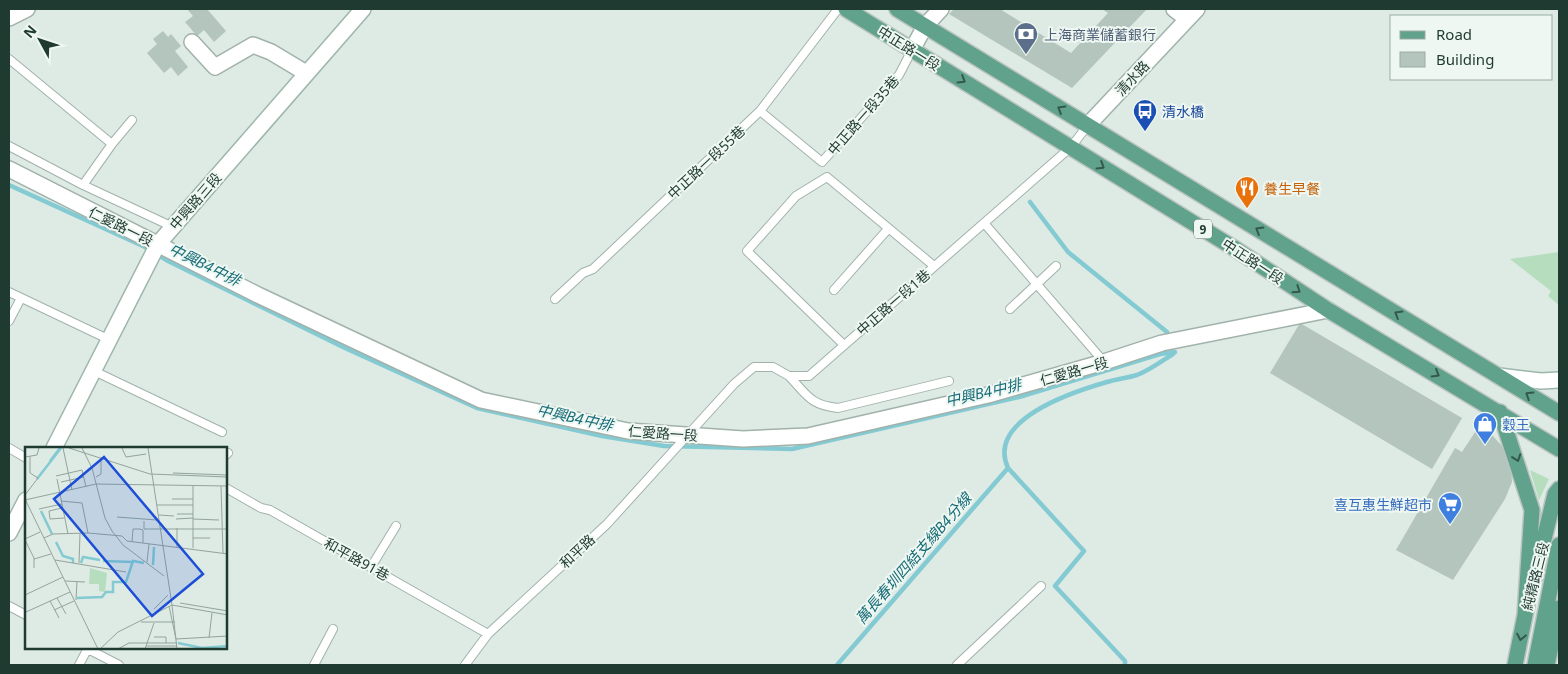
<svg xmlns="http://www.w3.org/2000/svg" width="1568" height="674" viewBox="0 0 1568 674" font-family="'Noto Sans','Noto Sans TC',sans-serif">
	<rect width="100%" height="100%" fill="#deeae4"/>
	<path fill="#b6ddbe" d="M 1559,252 L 1559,305 L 1548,296 L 1551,291 L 1510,259 Z
		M 1530,470 L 1549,479 L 1539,500 Z"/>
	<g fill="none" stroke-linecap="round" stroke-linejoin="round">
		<path stroke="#83cad2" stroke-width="4.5" d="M 9,185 L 145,247 L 168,261 L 345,348 L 477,408 L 602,436 L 664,446 L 792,449 L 1019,397 L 1160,354 L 1175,352
			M 1030,202 L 1068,252 L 1167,332
			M 837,665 L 1008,468
			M 1125,665 L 1125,661 L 1055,586 L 1084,551 L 1008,468 C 986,420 1072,392 1107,382 C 1117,379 1127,378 1137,375 C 1150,370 1162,361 1173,354"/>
	</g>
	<path fill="#b3c5bd" d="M 187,9 L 207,9 L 226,31 L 214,42 L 204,30 L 197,36 L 185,22 L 193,16 Z
		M 954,9 L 1000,9 L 1071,53 L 1108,13 L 1102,9 L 1146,10 L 1072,88 L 949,14 Z
		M 163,31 L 168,37 L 171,34 L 181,46 L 175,51 L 188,67 L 178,76 L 171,67 L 164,73 L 147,53 L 157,44 L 153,39 Z
		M 1300,323 L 1462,418 L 1432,469 L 1270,373 Z
		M 1481,423 L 1502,446 L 1511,467 L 1512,482 L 1505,499 L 1453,580 L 1396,550 L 1455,448 L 1462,452 Z"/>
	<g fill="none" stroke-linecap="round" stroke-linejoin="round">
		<g stroke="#a1b2ab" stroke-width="10">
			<path id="lane" d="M 9,59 L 112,144 L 83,185 L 173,227
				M 760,111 L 822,162 L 899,75 L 912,50
				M 112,144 L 132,120
				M 9,146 L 83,185
				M 984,223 L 1104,362
				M 834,290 L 888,229
				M 9,292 L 110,340
				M 555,299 L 583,273 L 593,269 L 760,111 L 838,9
				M 1010,309 L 1056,266
				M 9,321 L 21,298
				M 844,345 L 747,251 L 796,196 L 827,177 L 934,266
				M 94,371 L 222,432
				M 789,376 C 807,395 810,405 838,408 L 949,381
				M 9,448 L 26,458
				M 226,455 L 228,453
				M 226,488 L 261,508 L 270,510 L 488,634
				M 371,567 L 396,526
				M 9,606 L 26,615
				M 86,648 L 119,665
				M 79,665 L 88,648
				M 314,665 L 333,629
				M 465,665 L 488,634 L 607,524 L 734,384 L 754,367 L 773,367 L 789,376 L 809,376 L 1071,147 L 1088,125
				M 957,665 L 1041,586"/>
		</g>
		<g stroke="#a1b2ab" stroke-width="18">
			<path id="street" d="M 1174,9 L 1187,19
				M 9,18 L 27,9
				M 192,42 L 215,67 L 253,45 L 271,52 L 306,73
				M 912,50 L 925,26 L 941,9
				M 1088,125 L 1197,9
				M 9,169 L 258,295 L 481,400 L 628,431 L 743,439 L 808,436 L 988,395 L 1104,362 L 1162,343 L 1328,310"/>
		</g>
		<g stroke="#9db6ac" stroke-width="18">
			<path id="secondary" d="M 1499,376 L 1541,381 L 1559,380
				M 54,448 L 158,244 L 363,9
				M 9,533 L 26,500"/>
		</g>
		<g stroke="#bcc4c1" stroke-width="18">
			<path id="primary" d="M 846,9 L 1237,250 L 1328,310 L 1559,449
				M 897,9 L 1559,413
				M 1500,412 L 1532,510 L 1525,615
				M 1535,576 L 1555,494 L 1559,489
				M 1515,665 L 1527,605
				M 1535,665 L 1559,545
				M 1547,665 L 1559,608"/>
		</g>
		<use href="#lane" stroke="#fff" stroke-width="8"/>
		<use href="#street" stroke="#fff" stroke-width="15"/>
		<use href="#secondary" stroke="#fff" stroke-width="15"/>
		<use href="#primary" stroke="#61a28d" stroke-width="15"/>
	</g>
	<defs><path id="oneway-chevron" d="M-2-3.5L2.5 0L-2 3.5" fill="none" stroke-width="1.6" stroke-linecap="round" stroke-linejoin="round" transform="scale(1.25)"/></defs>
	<g stroke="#33594d">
		<use href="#oneway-chevron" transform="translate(962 80) rotate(32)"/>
		<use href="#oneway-chevron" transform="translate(1061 109) rotate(-149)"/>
		<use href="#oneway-chevron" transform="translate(1101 166) rotate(32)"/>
		<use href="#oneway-chevron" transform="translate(1259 230) rotate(-149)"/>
		<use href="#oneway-chevron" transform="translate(1297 290) rotate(34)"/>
		<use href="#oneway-chevron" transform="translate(1398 314) rotate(-149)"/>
		<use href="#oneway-chevron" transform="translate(1436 374) rotate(31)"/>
		<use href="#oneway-chevron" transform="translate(1529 395) rotate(-148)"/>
		<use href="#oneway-chevron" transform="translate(1517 458) rotate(70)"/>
		<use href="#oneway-chevron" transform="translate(1521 637) rotate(101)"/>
	</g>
	<defs>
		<g id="bank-pin" transform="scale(1.25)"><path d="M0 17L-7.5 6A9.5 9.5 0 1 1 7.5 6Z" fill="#5c6f8a" stroke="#eef7f2"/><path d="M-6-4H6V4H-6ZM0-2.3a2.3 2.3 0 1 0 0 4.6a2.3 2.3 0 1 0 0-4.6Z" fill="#fff"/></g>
		<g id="bus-pin" transform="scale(1.25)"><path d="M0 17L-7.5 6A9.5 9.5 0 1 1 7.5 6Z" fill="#1a4fb4" stroke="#eef7f2"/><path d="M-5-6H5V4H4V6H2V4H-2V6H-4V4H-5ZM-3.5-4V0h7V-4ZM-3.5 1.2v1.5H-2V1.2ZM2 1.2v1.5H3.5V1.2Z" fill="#fff"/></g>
		<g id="restaurant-pin" transform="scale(1.25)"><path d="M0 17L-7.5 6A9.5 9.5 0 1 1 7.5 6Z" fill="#e8710a" stroke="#eef7f2"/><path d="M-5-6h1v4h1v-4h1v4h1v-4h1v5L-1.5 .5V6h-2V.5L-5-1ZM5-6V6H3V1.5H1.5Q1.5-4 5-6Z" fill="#fff"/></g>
		<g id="shop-pin" transform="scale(1.25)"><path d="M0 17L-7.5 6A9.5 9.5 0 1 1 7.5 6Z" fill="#3f7fe0" stroke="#eef7f2"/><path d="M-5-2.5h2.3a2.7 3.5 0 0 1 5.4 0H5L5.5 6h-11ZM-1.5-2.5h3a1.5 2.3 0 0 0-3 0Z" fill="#fff"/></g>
		<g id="supermarket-pin" transform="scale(1.25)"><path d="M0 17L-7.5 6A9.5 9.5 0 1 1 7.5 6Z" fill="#3f7fe0" stroke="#eef7f2"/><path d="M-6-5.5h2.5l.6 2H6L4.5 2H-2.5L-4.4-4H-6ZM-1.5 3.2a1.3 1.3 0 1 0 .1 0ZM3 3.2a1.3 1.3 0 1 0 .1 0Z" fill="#fff"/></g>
	</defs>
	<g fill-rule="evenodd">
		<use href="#bank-pin" x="1026" y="34"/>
		<use href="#bus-pin" x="1145" y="111"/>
		<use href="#restaurant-pin" x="1247" y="188"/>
		<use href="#shop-pin" x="1485" y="424"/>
		<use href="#supermarket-pin" x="1450" y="504"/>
	</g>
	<g text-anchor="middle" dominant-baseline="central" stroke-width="4" stroke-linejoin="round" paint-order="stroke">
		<rect fill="#eef7f2" stroke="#5d736b" stroke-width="1" x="1194" y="219.5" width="18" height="19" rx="4"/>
		<g font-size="12" font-weight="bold" fill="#1f3a31">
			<text x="1203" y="229">9</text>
		</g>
		<g font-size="14" fill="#4e5e75" stroke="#eef7f2" text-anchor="start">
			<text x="1044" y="34">上海商業儲蓄銀行</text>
		</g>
		<g font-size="14" fill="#1f3a31" stroke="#eef7f2">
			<text transform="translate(909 48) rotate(32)">中正路一段</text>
			<text transform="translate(1132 78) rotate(-47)">清水路</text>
			<text transform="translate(863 115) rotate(-49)">中正路一段35巷</text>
			<text transform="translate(706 162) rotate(-43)">中正路一段55巷</text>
			<text transform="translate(195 201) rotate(-49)">中興路三段</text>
			<text transform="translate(121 226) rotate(26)">仁愛路一段</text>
			<text transform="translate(1253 261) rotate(33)">中正路一段</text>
			<text transform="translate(893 302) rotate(-41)">中正路一段1巷</text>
			<text transform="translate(1074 371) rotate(-16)">仁愛路一段</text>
			<text transform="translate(663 433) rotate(4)">仁愛路一段</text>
			<text transform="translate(577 551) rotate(-43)">和平路</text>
			<text transform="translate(357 559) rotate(29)">和平路91巷</text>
			<text transform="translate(1535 576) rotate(-76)">純精路三段</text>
		</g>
		<g font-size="14" fill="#164399" stroke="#eef7f2" text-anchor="start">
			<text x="1162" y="111">清水橋</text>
		</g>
		<g font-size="14" fill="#c56008" stroke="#eef7f2" text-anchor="start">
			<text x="1264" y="188">養生早餐</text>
		</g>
		<g font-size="14" fill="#366cbe" stroke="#eef7f2" text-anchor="start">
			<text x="1502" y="424">穀王</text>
			<text x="1432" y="504" text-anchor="end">喜互惠生鮮超市</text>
		</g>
		<g font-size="15" font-style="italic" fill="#186d78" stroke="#eef7f2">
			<text transform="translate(205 264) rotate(26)">中興B4中排</text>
			<text transform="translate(983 392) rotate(-13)">中興B4中排</text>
			<text transform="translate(575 417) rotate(12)">中興B4中排</text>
			<text transform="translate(913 558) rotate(-49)">萬長春圳四結支線B4分線</text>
		</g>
	</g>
	<g transform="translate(25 447)">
		<rect width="202" height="202" fill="#deeae4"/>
		<path d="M 65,121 L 82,126 L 80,145 L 74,144 L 74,137 L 64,137 Z" fill="#b6ddbe"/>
		<path fill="none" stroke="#83cad2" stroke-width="2.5" d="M 25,14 L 35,1M 12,32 L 36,1M 16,64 L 27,87M 31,95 L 38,109 L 48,112 L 48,116M 78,114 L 108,115M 56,116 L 58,110 L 75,113M 128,118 L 129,100M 52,151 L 77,150 L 81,145 L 88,145 L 88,135 L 101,135 L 108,114 L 119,116M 153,196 L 177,201 L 203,199"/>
		<path fill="none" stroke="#92a49c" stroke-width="1" d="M 38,1 L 47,43M 44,1 L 125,27 L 203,30M 57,1 L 67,21 L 80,71 L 87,84 L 98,98 L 139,129M 97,1 L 101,10 L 121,7M 0,10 L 12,8 L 14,1M 148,26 L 203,28M 31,29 L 57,23 L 61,40M 71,30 L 76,27 L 76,10M 32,32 L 43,87M 36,35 L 59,30M 196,39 L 198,106M 0,48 L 13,31 L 5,26 L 5,9M 0,52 L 73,202M 147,52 L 168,52M 0,53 L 71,37 L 203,39M 36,54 L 57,56 L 63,86M 132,58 L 168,58M 37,61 L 24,64 L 25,72 L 39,71M 14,62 L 37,57M 152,67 L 168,67M 134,68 L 149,69M 92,70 L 132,73M 151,72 L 168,71M 168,72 L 194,73M 119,74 L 119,82 L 203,82M 152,81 L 152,100M 19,91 L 28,87 L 63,86 L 97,89 L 102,94 L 203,107M 168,91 L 185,91M 0,92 L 15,85M 0,93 L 9,111 L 9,121M 107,95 L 108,82 L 115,82 L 118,83 L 118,96M 168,101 L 168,39M 9,112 L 26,107M 30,113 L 101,125M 122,115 L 124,97M 54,116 L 55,87M 40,134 L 60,135M 0,148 L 38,130M 32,151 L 41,167M 51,153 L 52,134M 25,154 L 34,171M 155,156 L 203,164M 144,159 L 151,192M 0,162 L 1,165 L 45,145M 129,162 L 143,148M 29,163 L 49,154M 116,175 L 150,175M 129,190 L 141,190 L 141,196M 184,191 L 187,166M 151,192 L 203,189M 121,199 L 152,199M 75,202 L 93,185 L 147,158 L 123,1M 93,202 L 104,196 L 152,196M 120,202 L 129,176M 152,202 L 147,158 L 203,168"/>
		<path fill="#1d4ed8" fill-opacity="0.15" stroke="#1d4ed8" stroke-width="2.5" d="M 79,10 L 178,127 L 127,169 L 29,52 Z"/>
		<rect width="202" height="202" fill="none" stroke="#1f3a31" stroke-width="2.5"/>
	</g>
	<rect width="1568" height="674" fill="none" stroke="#1f3a31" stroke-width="20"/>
	<rect x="1390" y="15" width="162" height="65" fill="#eef7f2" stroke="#9baba5"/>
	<rect x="1400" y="31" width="25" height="8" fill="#61a28d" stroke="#9baba5"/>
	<text x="1436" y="40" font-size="15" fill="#1f3a31">Road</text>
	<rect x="1400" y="52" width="25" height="15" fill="#b3c5bd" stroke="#9baba5"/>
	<text x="1436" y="65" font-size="15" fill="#1f3a31">Building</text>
	<g transform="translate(40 40) rotate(310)" stroke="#eef7f2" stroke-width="4" paint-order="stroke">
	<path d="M0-4L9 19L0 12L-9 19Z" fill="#1f3a31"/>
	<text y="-8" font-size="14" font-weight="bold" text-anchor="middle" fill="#1f3a31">N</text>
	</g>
</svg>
